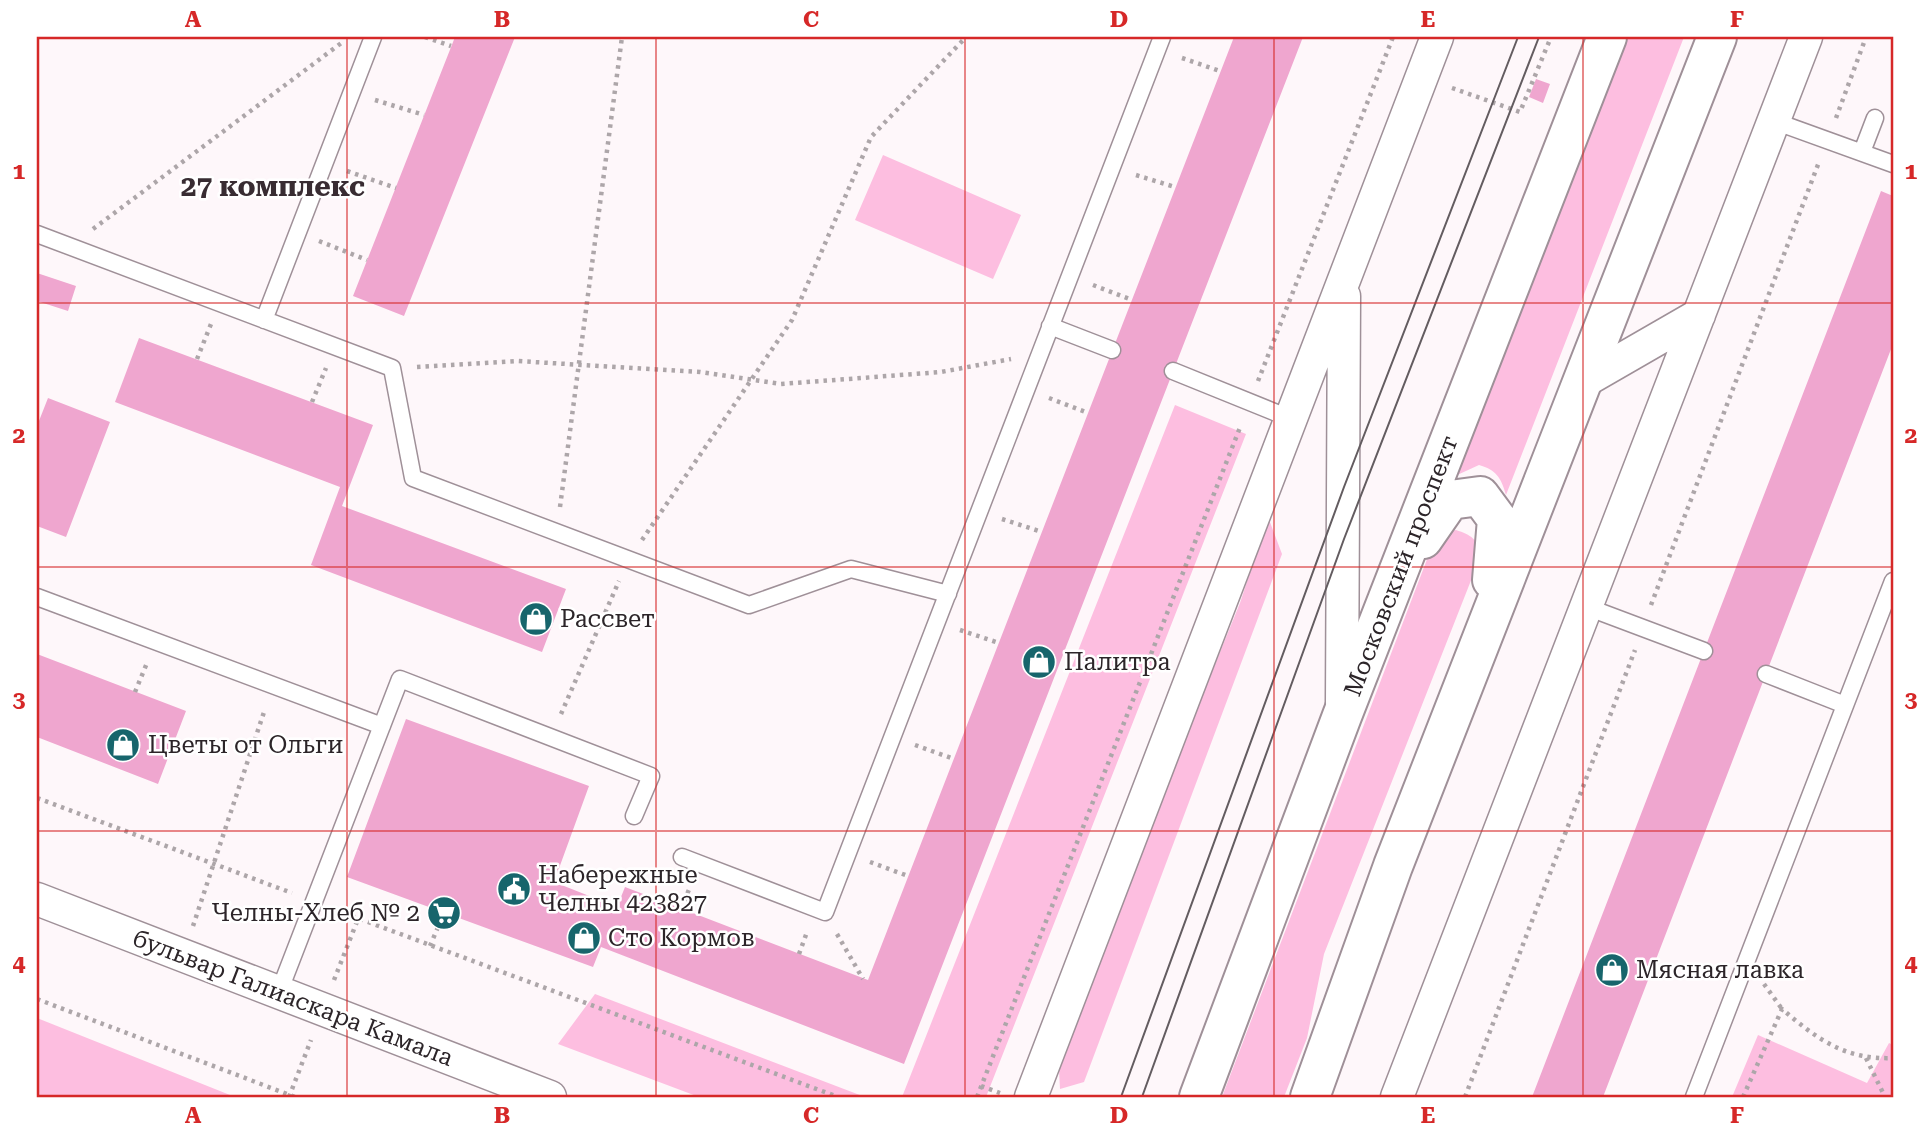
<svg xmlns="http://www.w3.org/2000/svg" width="1930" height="1134" viewBox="0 0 1930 1134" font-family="'Roboto Serif',serif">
	<rect width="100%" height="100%" fill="#fef7fa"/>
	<path fill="#fdbee0" d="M 1626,37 L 1684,37 L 1506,495 C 1501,477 1496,470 1479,465 L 1455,476 Z
		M 883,155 L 1021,215 L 993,279 L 855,220 Z
		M 1175,405 L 1246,434 L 986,1097 L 902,1097 Z
		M 1268,517 L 1282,554 L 1084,1082 L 1060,1089 L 1058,1050 L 1240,603 Z
		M 1456,530 C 1471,535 1478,539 1481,555 L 1324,954 L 1307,1038 L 1284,1097 L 1222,1097 L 1434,541 L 1443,533 Z
		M 595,994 L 865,1097 L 699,1097 L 558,1044 Z
		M 37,1018 L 235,1097 L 37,1097 Z
		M 1758,1035 L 1867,1083 L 1889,1043 L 1893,1045 L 1893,1097 L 1732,1097 Z"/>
	<path fill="#efa6cf" d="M 455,37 L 515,37 L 404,316 L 353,296 Z
		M 1234,37 L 1303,37 L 904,1064 L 601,947 L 593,967 L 347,877 L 406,719 L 589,786 L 554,882 L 617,907 L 625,887 L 868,980 Z
		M 1536,79 L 1550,84 L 1543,103 L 1529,97 Z
		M 1881,191 L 1893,196 L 1893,344 L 1603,1097 L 1532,1097 Z
		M 37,273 L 76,286 L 68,311 L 37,301 Z
		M 139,338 L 373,425 L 342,506 L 566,589 L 542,652 L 311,565 L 340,487 L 115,402 Z
		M 48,398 L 110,422 L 66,537 L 37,526 L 37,426 Z
		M 37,654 L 186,711 L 158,784 L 37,737 Z"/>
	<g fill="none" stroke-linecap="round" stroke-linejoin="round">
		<g stroke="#9f9098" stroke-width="19">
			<path id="service" d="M 1774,121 L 1893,164
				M 1862,152 L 1875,118
				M 37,234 L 392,368 L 413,478 L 749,605 L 851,569 L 948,594
				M 264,320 L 373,37
				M 1050,326 L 1112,350
				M 1173,371 L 1289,418
				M 37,597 L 382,726
				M 1587,607 L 1704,651
				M 1766,674 L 1845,705
				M 682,857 L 825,912 L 1162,37
				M 279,992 L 400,679 L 651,776 L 634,816
				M 1694,1097 L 1893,581"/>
		</g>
		<g stroke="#9f9098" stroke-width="35">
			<path id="minor" d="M 1581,383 L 1699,315
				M 1342,703 L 1344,296
				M 37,899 L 550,1097
				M 1031,1097 L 1437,37
				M 1397,1097 L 1806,37"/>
		</g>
		<g stroke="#9f9098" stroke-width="42">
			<path id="secondary" d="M 1423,539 L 1450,500 L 1480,496 L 1497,519 L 1492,580
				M 1199,1097 L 1342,716 L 1607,37
				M 1310,1097 L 1393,866 L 1717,37"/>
		</g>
		<path stroke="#ada6a9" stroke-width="4.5" stroke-dasharray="3.5 5" stroke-linecap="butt" d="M 425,37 L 451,46
			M 1182,58 L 1220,71
			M 1452,88 L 1520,112 L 1551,37
			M 375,100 L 424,115
			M 1836,118 L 1866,37
			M 347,171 L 396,188
			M 1136,175 L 1175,187
			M 93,229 L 344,41
			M 319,241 L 367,260
			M 1093,285 L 1132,300
			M 197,359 L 211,324
			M 417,367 L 517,361 L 700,372 L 781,384 L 941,372 L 1011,359
			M 1258,381 L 1393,37
			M 1049,398 L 1088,413
			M 312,402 L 326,368
			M 560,507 L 622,37
			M 1002,519 L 1042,532
			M 642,540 L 792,320 L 871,137 L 966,37
			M 1651,605 L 1819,162
			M 960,630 L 999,643
			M 135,692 L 147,663
			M 561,714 L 619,581
			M 915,745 L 954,759
			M 37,798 L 292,893
			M 870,862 L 908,876
			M 681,909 L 690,887
			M 336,910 L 838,1097
			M 193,926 L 265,709
			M 837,934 L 863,979
			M 430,946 L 444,913
			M 799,954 L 807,932
			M 334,980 L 358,919
			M 1764,984 L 1782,1009
			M 37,999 L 295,1097
			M 1866,1058 L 1885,1097
			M 981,1086 L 1000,1093
			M 289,1097 L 311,1040
			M 977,1097 L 1241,425
			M 1465,1097 L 1635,650
			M 1743,1097 L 1782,1009 C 1817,1039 1845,1060 1893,1058"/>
		<use href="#service" stroke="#fff" stroke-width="16"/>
		<use href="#minor" stroke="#fff" stroke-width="32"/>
		<use href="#secondary" stroke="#fff" stroke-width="38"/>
		<path stroke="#635c60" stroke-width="2" d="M 1121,1097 L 1344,487 L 1518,37
			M 1142,1097 L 1344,539 L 1539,37"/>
	</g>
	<path fill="none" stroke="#d62828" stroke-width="2" stroke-opacity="0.55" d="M 347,37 L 347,1097M 656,37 L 656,1097M 965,37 L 965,1097M 1274,37 L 1274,1097M 1583,37 L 1583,1097M 37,303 L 1893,303M 37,567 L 1893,567M 37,831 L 1893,831"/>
	<defs>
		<g id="shop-disc" transform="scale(1.75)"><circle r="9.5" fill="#17656c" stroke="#fff"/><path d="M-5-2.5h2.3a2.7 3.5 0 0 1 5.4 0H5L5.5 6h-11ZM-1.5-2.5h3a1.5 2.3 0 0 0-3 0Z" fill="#fff"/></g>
		<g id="civic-disc" transform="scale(1.75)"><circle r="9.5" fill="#17656c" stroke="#fff"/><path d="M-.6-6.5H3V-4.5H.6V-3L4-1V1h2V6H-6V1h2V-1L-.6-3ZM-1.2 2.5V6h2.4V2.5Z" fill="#fff"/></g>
		<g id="supermarket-disc" transform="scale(1.75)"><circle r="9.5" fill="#17656c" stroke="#fff"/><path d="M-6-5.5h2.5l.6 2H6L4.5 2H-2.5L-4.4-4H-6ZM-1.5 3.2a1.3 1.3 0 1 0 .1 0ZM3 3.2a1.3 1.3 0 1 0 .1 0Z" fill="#fff"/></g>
	</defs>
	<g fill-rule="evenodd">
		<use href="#shop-disc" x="536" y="619"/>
		<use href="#shop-disc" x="1039" y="662"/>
		<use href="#shop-disc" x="123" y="745"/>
		<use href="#civic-disc" x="514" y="889"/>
		<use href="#supermarket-disc" x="444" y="913"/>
		<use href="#shop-disc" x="584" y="938"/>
		<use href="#shop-disc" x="1612" y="970"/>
	</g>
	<g text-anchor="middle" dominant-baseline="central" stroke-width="5" stroke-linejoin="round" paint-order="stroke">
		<g font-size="24" fill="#2c2529" stroke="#fff">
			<text transform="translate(1401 566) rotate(-69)">Московский проспект</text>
			<text transform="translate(293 998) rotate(21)">бульвар Галиаскара Камала</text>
		</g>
		<g font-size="24" fill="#2c2529" stroke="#fff" text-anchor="start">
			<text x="560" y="619">Рассвет</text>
			<text x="1064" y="662">Палитра</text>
			<text x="148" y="745">Цветы от Ольги</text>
			<text x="538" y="875">Набережные<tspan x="538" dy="28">Челны 423827</tspan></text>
			<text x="420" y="913" text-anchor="end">Челны-Хлеб № 2</text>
			<text x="608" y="938">Сто Кормов</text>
			<text x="1636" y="970">Мясная лавка</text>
		</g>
		<g font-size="28" font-weight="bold" fill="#382c32" stroke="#fff">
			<text x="273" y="186">27 комплекс</text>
		</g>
	</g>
	<rect width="1930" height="1134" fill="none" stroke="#ffffff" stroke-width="77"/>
	<rect x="38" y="38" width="1854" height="1058" fill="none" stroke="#d62828" stroke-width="2.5"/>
	<g font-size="23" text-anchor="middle" font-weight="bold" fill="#d62828">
		<text x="193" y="27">A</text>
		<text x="502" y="27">B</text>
		<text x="811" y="27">C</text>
		<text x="1119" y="27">D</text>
		<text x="1428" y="27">E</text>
		<text x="1737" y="27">F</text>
		<text x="19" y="179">1</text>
		<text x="1911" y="179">1</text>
		<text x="19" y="443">2</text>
		<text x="1911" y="443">2</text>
		<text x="19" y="707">3</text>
		<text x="1911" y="707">3</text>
		<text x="19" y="971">4</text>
		<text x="1911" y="971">4</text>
		<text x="193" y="1123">A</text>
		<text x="502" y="1123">B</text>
		<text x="811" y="1123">C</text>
		<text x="1119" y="1123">D</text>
		<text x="1428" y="1123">E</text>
		<text x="1737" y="1123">F</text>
	</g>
</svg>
